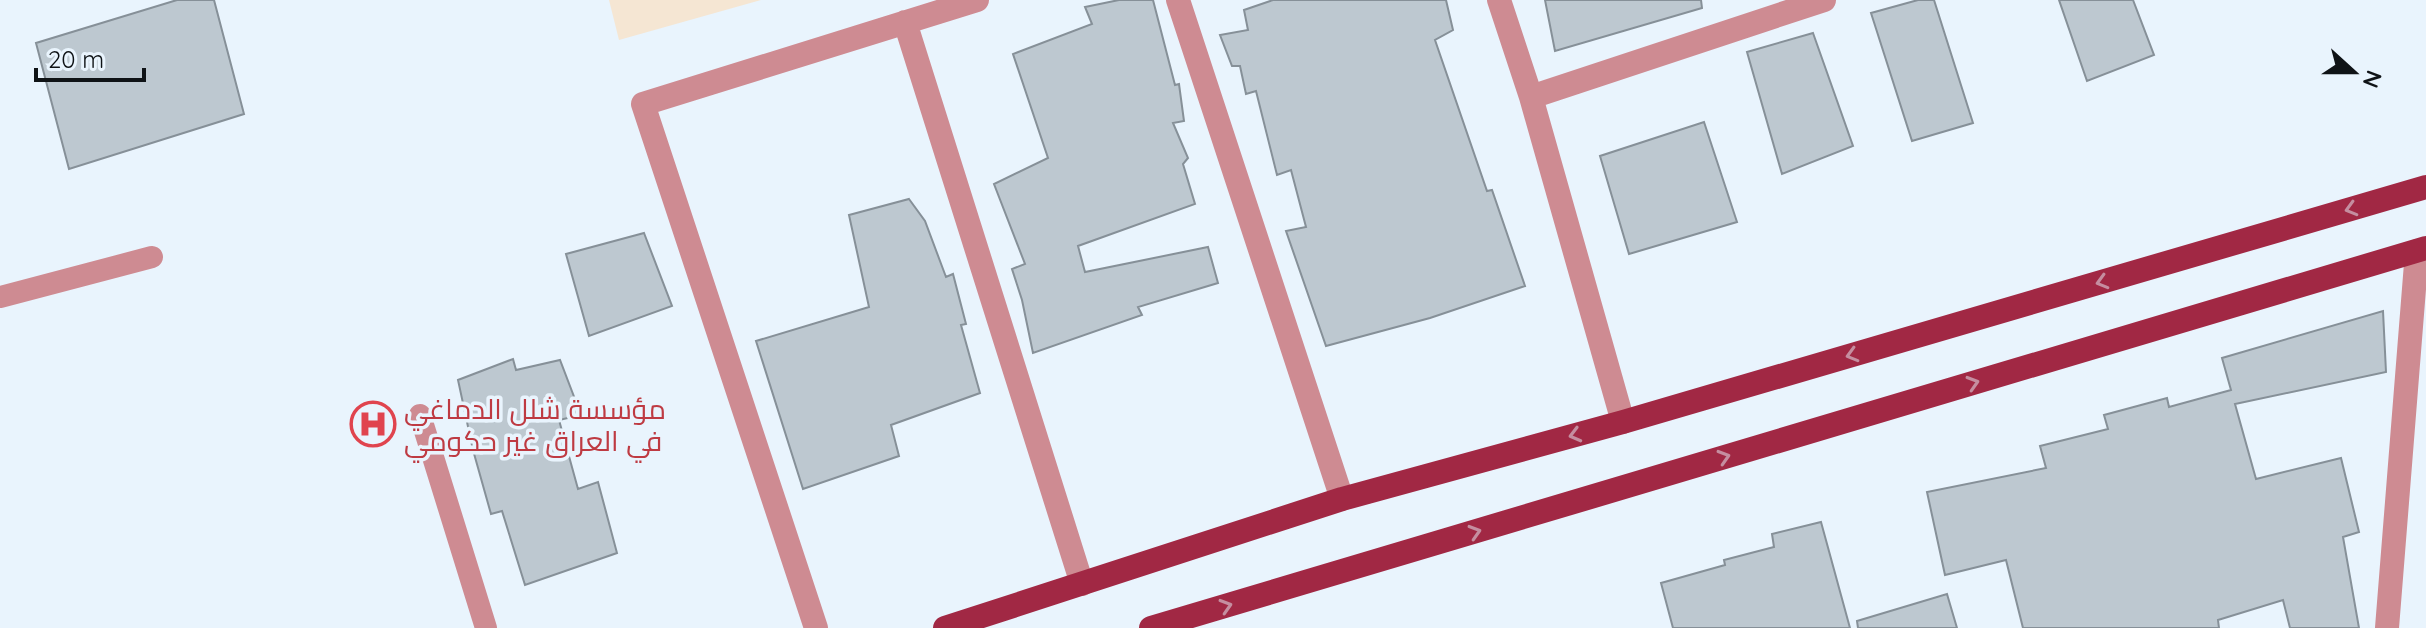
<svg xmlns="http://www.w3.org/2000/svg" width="2426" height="628" viewBox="0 0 2426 628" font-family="Quicksand,Cairo,sans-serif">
	<rect width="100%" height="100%" fill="#e9f4fd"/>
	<path fill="#f5e6d3" d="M 609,0 L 761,0 L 619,40 Z"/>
	<path fill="#bdc8d0" stroke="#869098" stroke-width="2" d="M 177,0 L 214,0 L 244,114 L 69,169 L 36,43 Z
		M 1119,0 L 1153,0 L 1175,85 L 1179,84 L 1184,121 L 1173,123 L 1188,158 L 1183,164 L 1195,204 L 1078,246 L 1085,272 L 1208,247 L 1218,283 L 1138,307 L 1142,315 L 1033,353 L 1022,300 L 1012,269 L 1025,264 L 994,184 L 1048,158 L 1013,54 L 1092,24 L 1085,7 Z
		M 1273,0 L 1446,0 L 1453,30 L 1435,40 L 1487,191 L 1492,190 L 1525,286 L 1430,318 L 1326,346 L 1286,231 L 1306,227 L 1291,170 L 1277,175 L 1256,91 L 1246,94 L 1240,66 L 1232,66 L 1220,35 L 1248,30 L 1244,10 Z
		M 1545,0 L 1701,0 L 1702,8 L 1555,51 Z
		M 1918,0 L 1934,0 L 1973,123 L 1912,141 L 1871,13 Z
		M 2059,0 L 2133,0 L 2154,55 L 2087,81 Z
		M 1813,33 L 1853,146 L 1782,174 L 1747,52 Z
		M 1704,122 L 1737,222 L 1629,254 L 1600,156 Z
		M 909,199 L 925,221 L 946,277 L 953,274 L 966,324 L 961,325 L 980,393 L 891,425 L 899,456 L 803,489 L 756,341 L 869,307 L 849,215 Z
		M 644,233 L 672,306 L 589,336 L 566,254 Z
		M 2383,311 L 2386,372 L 2235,404 L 2256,479 L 2341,458 L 2359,532 L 2343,537 L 2359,628 L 2290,628 L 2283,600 L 2218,620 L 2219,628 L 2023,628 L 2006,560 L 1945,575 L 1927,492 L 2046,468 L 2040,446 L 2108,429 L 2104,415 L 2167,398 L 2169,407 L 2231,390 L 2222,358 Z
		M 513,359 L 516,370 L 560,360 L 581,415 L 559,420 L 578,489 L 598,482 L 617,553 L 525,585 L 502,511 L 491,514 L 473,450 L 458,380 Z
		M 1821,522 L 1850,628 L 1673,628 L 1661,583 L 1725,565 L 1724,560 L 1774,547 L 1772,534 Z
		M 1947,594 L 1957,628 L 1858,628 L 1857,621 Z"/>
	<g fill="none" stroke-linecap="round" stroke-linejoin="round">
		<path stroke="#ce8b92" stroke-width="22" d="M 0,297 L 152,257
			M 420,415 L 486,628"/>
		<path stroke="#ce8b92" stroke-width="24" d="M 1178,0 L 1342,499
			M 1499,0 L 1531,97 L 1623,422
			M 905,22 L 1082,584
			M 1531,97 L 1824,0
			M 816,628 L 643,104 L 977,0
			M 2387,628 L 2417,251"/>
		<path stroke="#a12844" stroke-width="24" d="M 945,628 L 1342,499 L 1623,422 L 2426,187
			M 1151,628 L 2426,248"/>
	</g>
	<defs><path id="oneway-chevron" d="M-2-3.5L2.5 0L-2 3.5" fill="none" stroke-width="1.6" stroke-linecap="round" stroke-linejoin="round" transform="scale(2)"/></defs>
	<g stroke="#c58ea0">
		<use href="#oneway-chevron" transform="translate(2351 209) rotate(164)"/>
		<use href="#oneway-chevron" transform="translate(2102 282) rotate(164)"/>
		<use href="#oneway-chevron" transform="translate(1852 355) rotate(164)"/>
		<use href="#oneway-chevron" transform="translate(1973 383) rotate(-17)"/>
		<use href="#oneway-chevron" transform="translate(1575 435) rotate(165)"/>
		<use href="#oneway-chevron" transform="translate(1724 457) rotate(-17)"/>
		<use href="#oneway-chevron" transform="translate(1475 532) rotate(-17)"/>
		<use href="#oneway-chevron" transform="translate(1226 606) rotate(-17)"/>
	</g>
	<defs>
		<g id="hospital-ring" transform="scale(2.3)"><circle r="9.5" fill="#e9f4fd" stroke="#e0444e" stroke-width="1.5"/><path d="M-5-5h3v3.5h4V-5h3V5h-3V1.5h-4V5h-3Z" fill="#e0444e"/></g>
	</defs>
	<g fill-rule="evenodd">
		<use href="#hospital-ring" x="373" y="424"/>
	</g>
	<g text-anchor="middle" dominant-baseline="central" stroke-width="7" stroke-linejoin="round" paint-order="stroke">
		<g font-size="28" fill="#be3a42" stroke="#e9f4fd" text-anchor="start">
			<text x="404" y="408">مؤسسة شلل الدماغي<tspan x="404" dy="32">في العراق غير حكومي</tspan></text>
		</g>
	</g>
	<g transform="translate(2354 72) rotate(111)" stroke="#e9f4fd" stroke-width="6" paint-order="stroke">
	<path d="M0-6L14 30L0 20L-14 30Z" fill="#0f1316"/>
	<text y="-12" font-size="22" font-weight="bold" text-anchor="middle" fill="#0f1316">N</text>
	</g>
	<path d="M36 68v12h108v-12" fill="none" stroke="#0f1316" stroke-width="4"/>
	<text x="48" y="68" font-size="24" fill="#0f1316" stroke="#e9f4fd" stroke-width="6" paint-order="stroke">20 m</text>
</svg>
